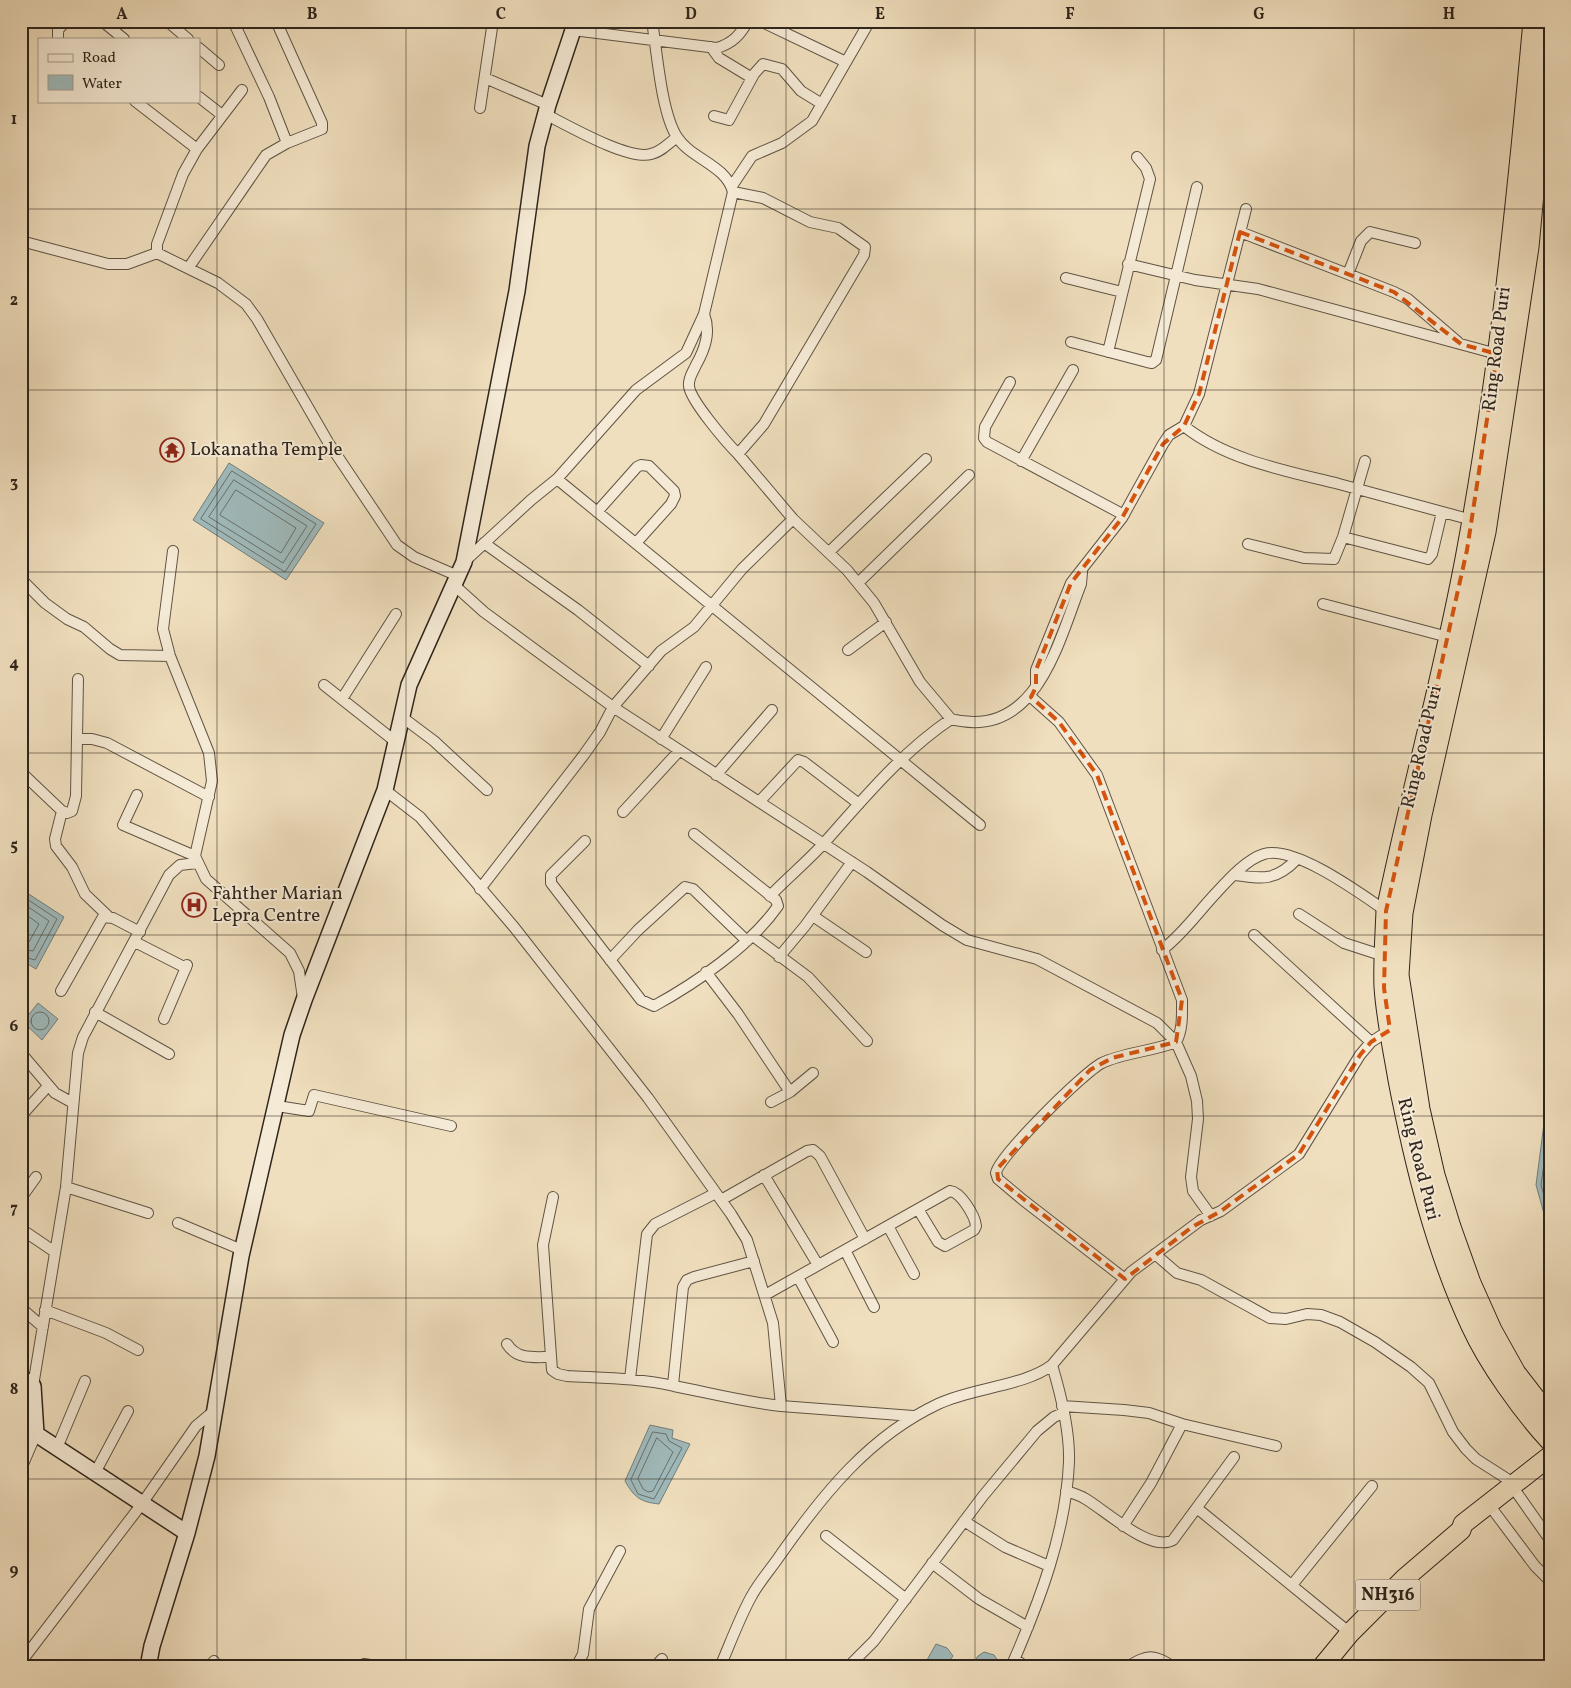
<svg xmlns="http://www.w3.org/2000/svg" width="1571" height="1688" viewBox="0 0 1571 1688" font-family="Vollkorn,serif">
	<rect width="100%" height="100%" fill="#f0dfbe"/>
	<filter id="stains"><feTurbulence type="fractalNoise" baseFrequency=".004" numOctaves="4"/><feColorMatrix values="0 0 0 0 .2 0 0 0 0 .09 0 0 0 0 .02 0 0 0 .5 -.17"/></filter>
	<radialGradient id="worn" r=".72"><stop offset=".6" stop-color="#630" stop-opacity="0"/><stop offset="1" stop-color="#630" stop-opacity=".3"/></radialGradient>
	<path fill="#9fbabc" stroke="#727e7c" d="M 229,463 L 324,523 L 286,580 L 193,520 Z
		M 21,889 L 64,917 L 36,969 L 21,960 Z
		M 38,1003 L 58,1019 L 42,1040 L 23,1022 Z
		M 1550,1077 L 1550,1235 L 1536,1185 Z
		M 650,1425 L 673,1430 L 672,1438 L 690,1444 L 659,1504 C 640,1502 634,1497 625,1481 Z
		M 936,1644 L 947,1648 L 953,1656 L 945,1667 L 923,1667 Z
		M 984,1652 L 994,1655 L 1002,1667 L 971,1667 L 978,1656 Z"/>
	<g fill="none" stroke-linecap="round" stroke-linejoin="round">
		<path stroke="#67706c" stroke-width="1" d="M 232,471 L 316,524 L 285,572 L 201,519 Z
			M 234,480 L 307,526 L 283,563 L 209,517 Z
			M 236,490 L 296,528 L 281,553 L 220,515 Z
			M 21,895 L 57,919 L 35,960 L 21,956
			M 21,902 L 49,921 L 33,951 L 21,949
			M 21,911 L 39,924 L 29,942 L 21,942
			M31 1021a9 9 0 1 1 18 0a9 9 0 1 1-18 0Z
			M 1550,1122 L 1541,1185 L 1550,1216
			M 653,1432 L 666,1434 L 669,1441 L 682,1448 L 654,1499 L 638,1494 L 631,1480 Z
			M 657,1438 L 673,1452 L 653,1491 L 648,1492 L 643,1489 L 638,1479 Z"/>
		<g stroke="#5f5444" stroke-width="12">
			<path id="street" d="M 102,21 L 124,39
				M 167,21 L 188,39
				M 233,21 L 269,97 L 287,143
				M 760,21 L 846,62
				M 573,30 L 717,48 C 733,43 740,35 748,21
				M 58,39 L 58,30 L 66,21
				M 711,47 L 719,58 L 752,78
				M 199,48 L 219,65
				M 485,78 L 548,105
				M 242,90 L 197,149 L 183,174 L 157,244 L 157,253 L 218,283 L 246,304 L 257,319 L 328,442 L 397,545 L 414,557 L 458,576
				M 199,97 L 222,115
				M 135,101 L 197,149
				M 480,108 L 493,21
				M 545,114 C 567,125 629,161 651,154 C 661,152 669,143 677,137
				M 714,116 L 729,120 L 754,74 L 763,64 L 782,69 L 801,91 L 822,104
				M 732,186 L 752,156 L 782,143 L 812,121 L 868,24
				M 733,192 L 763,198 L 810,222 L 838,228 L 865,247 L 864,255 L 764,424 L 738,454 L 793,519 L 847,570 L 874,603 L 920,682 L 951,719
				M 1240,232 L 1394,292 L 1408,299 L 1458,342
				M 21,241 L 108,264 L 127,264 L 157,253
				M 1128,264 L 1195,280 L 1258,289 L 1497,354
				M 189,267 L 266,155 L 287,143 L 322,129 L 322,123 L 276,21
				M 1348,274 L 1361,241 L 1370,232 L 1415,243
				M 1066,278 L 1122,292
				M 704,314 C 711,332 705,349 696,365 C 693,372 688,378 689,386 C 690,400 727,443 738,454
				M 1071,342 L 1147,362 L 1152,363 L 1156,360 L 1197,187
				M 1108,352 L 1150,179 L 1146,168 L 1137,157
				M 1010,382 L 985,427 L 984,438 L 987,442 L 1124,515
				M 1184,426 C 1226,460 1287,471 1339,484 C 1384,496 1428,508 1472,520
				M 1021,461 L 1073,370
				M 557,479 L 980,825
				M 597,512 L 637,467 L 641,465 L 649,466 L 674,491 L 675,496 L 671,504 L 636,543
				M 1343,537 L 1428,559 L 1432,554 L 1442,512
				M 484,543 L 578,610 L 649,666
				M 1248,544 L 1304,558 L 1334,559 L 1343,537 L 1365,461
				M 173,551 L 163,629 L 170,656 L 209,753 L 212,781 L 195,856 L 206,879 L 290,953 L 299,971 L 303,998
				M 829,552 L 926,459
				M 464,562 L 531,500 L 557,479 L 636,390 L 686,353 L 704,314 L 733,192 C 726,165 691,159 677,137 C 661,112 657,51 652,21
				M 21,579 L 45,603 L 67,619 L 84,627 L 110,649 L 120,655 L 170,656
				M 858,583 L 969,475
				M 454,585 L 484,612 L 613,707 L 867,872 L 942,925 L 967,940 L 1037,959 L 1157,1023 L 1176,1042 L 1191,1076 L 1197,1101 L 1198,1119 L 1191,1177 L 1193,1191 L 1211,1216
				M 1323,604 L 1448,637
				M 848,650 L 886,622
				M 324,685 L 396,742
				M 1036,687 L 1036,670 L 1071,583 L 1122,518 L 1163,444 L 1169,435 L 1184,426 L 1199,394 L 1246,209
				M 1031,697 L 1059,722 L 1097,775 L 1182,1000 C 1182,1014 1183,1030 1176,1042 C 1154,1051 1122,1053 1102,1063 C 1085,1071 998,1157 996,1173 L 998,1179 L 1023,1200 L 1125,1279
				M 342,699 L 396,614
				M 402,717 L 434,741 L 487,790
				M 78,739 L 92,739 L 107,743 L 209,797
				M 661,739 L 706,667
				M 21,772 L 62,811 L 67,813 L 72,811 L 76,796 L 78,679
				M 716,775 L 772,710
				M 385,790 L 420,817 L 514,927 L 648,1098 L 731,1214 L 747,1240 L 773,1323 L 781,1406 L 913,1416
				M 137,795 L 123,825 L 195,856
				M 759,802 L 798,760 L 804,762 L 859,804
				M 62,811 L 55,839 L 56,846 L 72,867 L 85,894 L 108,916
				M 623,812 L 679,751
				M 585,841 L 551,875 L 551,883 L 641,1000 L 654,1006 C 696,983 750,946 778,906 L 776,900 L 694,834
				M 1235,875 C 1263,879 1276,881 1297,859
				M 480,889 L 583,756 L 600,732 L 613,707 L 661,651 L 694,627 L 742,569 L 793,519
				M 770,896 C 788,877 808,861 825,842 C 864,798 902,752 951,719 C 1036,741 1058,643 1081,584 L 1082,572
				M 1299,914 L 1344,943 L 1384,956
				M 813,916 L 866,952
				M 1254,935 L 1371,1042
				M 753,936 L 808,977 L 867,1041
				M 135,942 L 186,968
				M 1162,950 C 1184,933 1198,912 1217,892 C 1229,879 1247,859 1264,854 C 1295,845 1361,894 1386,911
				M 779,957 L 805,926 L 852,862
				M 610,960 L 638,930 L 685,887 L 693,889 L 747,941
				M 706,972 L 738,1014 L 790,1092
				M 61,991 L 103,917 L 113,918 L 140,932
				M 95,1012 L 169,1054
				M 164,1019 L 187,965
				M 21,1053 L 55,1093 L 73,1103
				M 771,1102 L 790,1092 L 813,1073
				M 277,1106 L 309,1111 L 314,1095 L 451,1126
				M 21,1116 L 48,1086
				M 764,1175 L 818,1265
				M 66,1187 L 148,1213
				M 553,1197 L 543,1245 L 552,1370 L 558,1374 L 567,1376 C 602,1378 639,1378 674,1386 C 710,1393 744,1402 781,1406
				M 21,1198 L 36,1177
				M 721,1200 L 807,1151 L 813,1150 L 820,1156 L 865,1239
				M 178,1223 L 242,1250
				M 888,1226 L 914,1274
				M 21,1229 L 55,1252
				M 845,1250 L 874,1307
				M 1155,1254 L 1177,1273 L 1201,1280 L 1270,1318 L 1286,1319 L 1307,1314 L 1321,1315 L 1340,1322 L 1375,1342 L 1411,1367 L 1429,1383 L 1453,1432 L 1466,1449 L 1476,1459 L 1515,1484
				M 798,1277 L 833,1342
				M 765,1295 L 950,1191 C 961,1192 975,1216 976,1226 L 974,1230 L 945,1246 L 938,1242 L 918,1209
				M 21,1308 L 43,1327
				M 45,1310 L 106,1333 L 138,1350
				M 507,1344 C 517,1360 534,1357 551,1357
				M 630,1379 L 647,1234 L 655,1224 L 716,1193
				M 673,1385 L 683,1287 L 687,1280 L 694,1277 L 754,1261
				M 33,1386 L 66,1187 L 78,1053 L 83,1037 L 169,875 L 180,865 L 197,863
				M 1062,1406 L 1124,1410 L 1149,1413 L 1182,1424 L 1276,1446
				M 57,1448 L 85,1381
				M 21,1469 L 36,1434
				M 95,1473 L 128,1411
				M 1066,1491 C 1072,1493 1079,1495 1084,1498 C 1104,1509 1150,1553 1173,1540 L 1234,1457
				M 1517,1493 L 1550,1540
				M 1198,1509 L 1350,1633
				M 1493,1510 L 1535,1566 L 1550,1581
				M 964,1521 L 1005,1547 L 1049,1566
				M 1123,1526 L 1151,1483 L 1182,1424
				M 826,1536 L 906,1599
				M 932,1563 L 979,1599 L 1028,1627
				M 1292,1585 L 1372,1486
				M 1015,1659 L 1026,1667
				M 21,1662 L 141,1505 L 196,1426 L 215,1410
				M 364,1664 L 383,1667
				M 209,1667 L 214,1661
				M 576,1667 L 583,1654 L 589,1609 L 620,1551
				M 655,1667 L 662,1659
				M 720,1667 C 730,1644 739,1619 751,1597 C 759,1582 771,1569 781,1554 C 824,1493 870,1436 938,1404 C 971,1388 1025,1386 1052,1365 L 1131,1272 L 1201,1220 L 1221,1211 L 1299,1154 L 1360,1055 L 1371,1042 L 1390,1030
				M 848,1667 L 874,1641 L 983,1496 L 1037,1431 L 1054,1417 L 1063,1413
				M 1011,1667 C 1039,1603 1066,1533 1069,1462 C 1070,1431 1061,1395 1052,1365
				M 1127,1667 C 1149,1654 1152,1654 1174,1667"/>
		</g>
		<g stroke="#2f251c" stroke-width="18">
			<path id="secondary" d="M 21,1377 L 33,1386 L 36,1434 L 187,1533
				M 148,1667 L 152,1646 L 187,1533 L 207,1456 L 241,1256 L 292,1035 L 304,1000 L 385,790 L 409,685 L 464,562 L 517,291 L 537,146 L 548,105 L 576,21"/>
		</g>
		<g stroke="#2f251c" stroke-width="21">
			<path id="highway" d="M 1533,21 C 1517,197 1499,374 1467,548 C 1445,670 1411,790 1386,911 C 1385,936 1383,962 1384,987 C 1386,1018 1393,1050 1398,1080 C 1414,1163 1435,1249 1471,1326 C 1488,1363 1522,1411 1550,1441
				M 1550,21 L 1529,247 L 1486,532 L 1422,815 L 1403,913 L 1399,975 L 1420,1109 L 1435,1175 L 1451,1227 L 1471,1283 L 1492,1330 L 1516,1373 L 1550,1417
				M 1322,1667 L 1350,1633 L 1405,1578 L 1461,1530 L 1463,1524 L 1550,1456"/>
		</g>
		<use href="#street" stroke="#f5ead5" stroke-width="10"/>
		<use href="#secondary" stroke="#f5ead5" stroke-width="15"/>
		<use href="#highway" stroke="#f0dfbe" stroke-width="19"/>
	</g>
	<path fill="none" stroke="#d6540e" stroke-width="4" stroke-dasharray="10 6" stroke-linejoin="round" d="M 1240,232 L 1394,292 L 1461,344 L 1497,354 L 1467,550 L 1386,911 L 1384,988 L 1390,1030 L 1371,1042 L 1360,1055 L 1299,1154 L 1221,1211 L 1192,1227 L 1125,1279 L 998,1179 L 997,1169 L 1090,1070 L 1112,1058 L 1176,1042 L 1182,1000 L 1097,775 L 1059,722 L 1031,697 L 1036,687 L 1036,670 L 1071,583 L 1122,518 L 1163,444 L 1184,426 L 1199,394 Z"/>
	<path fill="none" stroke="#2f251c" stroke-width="1" stroke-opacity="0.55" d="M 217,21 L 217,1667M 406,21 L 406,1667M 596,21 L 596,1667M 786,21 L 786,1667M 975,21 L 975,1667M 1164,21 L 1164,1667M 1354,21 L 1354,1667M 21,209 L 1550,209M 21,390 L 1550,390M 21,572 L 1550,572M 21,753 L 1550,753M 21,935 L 1550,935M 21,1116 L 1550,1116M 21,1298 L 1550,1298M 21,1479 L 1550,1479"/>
	<defs>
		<g id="temple-ring" transform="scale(1.25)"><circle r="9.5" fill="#f5ead5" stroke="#8f2418" stroke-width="1.5"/><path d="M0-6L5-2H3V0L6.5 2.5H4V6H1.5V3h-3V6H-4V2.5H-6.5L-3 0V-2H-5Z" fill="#8f2418"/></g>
		<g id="hospital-ring" transform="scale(1.25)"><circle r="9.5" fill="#f5ead5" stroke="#8f2418" stroke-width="1.5"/><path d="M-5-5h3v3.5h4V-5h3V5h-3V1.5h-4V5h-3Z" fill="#8f2418"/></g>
	</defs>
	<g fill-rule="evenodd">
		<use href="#temple-ring" x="172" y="450"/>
		<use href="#hospital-ring" x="194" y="905"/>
	</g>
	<g text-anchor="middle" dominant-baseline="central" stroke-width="4" stroke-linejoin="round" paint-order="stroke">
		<rect fill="#f5ead5" stroke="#6a6054" stroke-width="1" x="1355.5" y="1579.5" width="65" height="31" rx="4"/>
		<g font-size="18" font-weight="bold" fill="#2f251c">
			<text x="1388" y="1595">NH316</text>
		</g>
		<g font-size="19" fill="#2f251c" stroke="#f5ead5">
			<text transform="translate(1497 349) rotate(-83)">Ring Road Puri</text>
			<text transform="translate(1422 747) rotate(-77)">Ring Road Puri</text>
			<text transform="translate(1418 1159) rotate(76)">Ring Road Puri</text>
		</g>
		<g font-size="19" fill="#2f251c" stroke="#f5ead5" text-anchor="start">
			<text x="190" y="450">Lokanatha Temple</text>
			<text x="212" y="894">Fahther Marian<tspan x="212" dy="22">Lepra Centre</tspan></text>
		</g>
	</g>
	<rect width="1571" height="1688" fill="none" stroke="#f0dfbe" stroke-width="55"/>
	<rect x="38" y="38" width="162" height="65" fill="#f5ead5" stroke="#a69b8b"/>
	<rect x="48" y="54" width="25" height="8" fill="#f5ead5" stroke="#a69b8b"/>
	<text x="82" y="62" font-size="15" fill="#2f251c">Road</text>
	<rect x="48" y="75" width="25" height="15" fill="#9fbabc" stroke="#a69b8b"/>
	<text x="82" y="88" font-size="15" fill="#2f251c">Water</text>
	<rect x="28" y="28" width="1516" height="1632" fill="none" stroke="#2f251c" stroke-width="2"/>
	<g font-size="16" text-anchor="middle" font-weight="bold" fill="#2f251c">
		<text x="122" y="19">A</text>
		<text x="312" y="19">B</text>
		<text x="501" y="19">C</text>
		<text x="691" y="19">D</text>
		<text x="880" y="19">E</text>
		<text x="1070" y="19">F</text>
		<text x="1259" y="19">G</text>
		<text x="1449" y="19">H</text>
		<text x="14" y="124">1</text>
		<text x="14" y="305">2</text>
		<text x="14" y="487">3</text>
		<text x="14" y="668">4</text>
		<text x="14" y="850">5</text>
		<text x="14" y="1031">6</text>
		<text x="14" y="1213">7</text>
		<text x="14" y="1394">8</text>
		<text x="14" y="1575">9</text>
	</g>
	<rect width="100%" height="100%" filter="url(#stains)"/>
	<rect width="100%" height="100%" fill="url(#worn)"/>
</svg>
